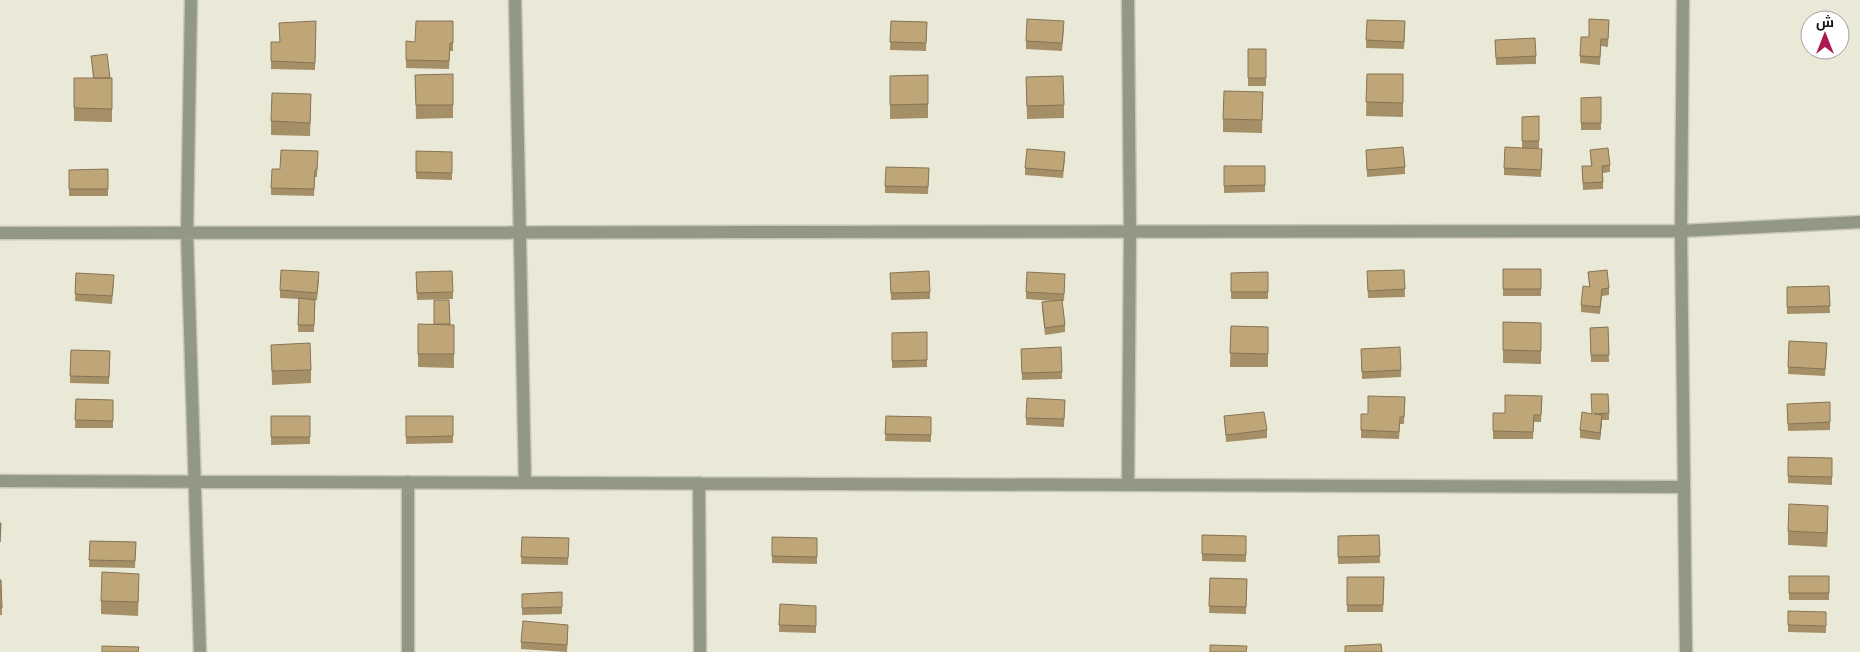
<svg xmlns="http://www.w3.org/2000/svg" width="1860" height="652" viewBox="0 0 1860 652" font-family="Lato,Cairo,sans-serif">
	<rect width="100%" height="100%" fill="#eae9d7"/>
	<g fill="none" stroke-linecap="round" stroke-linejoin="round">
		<g stroke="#c8c7b7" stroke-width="15">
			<path id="street" d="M 191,0 L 187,233 L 200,652
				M 515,0 L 525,483
				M 1683,0 L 1681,231 L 1686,652
				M 0,233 L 1681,231 L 1860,222
				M 0,481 L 1683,487
				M 408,482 L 408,652
				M 699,483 L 700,652
				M 1128,485 L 1130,233 L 1128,0"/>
		</g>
		<use href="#street" stroke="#929883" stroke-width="12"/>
	</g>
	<path fill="#a48f67" d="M 1609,20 L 1608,47 L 1601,46 L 1600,65 L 1580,63 L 1580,56 L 1589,37 Z
		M 316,21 L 315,70 L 271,69 L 271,42 L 280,42 Z
		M 453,21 L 453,51 L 450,51 L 449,69 L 406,68 L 406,41 L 415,42 Z
		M 891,21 L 927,22 L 926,51 L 890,50 Z
		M 1064,29 L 1062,51 L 1026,49 L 1026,41 Z
		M 1405,29 L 1404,49 L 1366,48 L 1366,40 Z
		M 1495,40 L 1536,56 L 1536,64 L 1496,65 Z
		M 1248,49 L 1266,49 L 1266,86 L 1248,86 Z
		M 91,56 L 110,78 L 112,78 L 112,122 L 74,121 L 74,78 L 93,78 Z
		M 453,74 L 453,118 L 416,119 L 415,75 Z
		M 1367,74 L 1403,74 L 1403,117 L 1366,116 Z
		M 928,75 L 928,118 L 890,119 L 890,76 Z
		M 1026,77 L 1064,105 L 1064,118 L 1027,119 Z
		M 1263,92 L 1262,133 L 1223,132 L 1223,119 Z
		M 1601,97 L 1601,130 L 1581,130 L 1581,98 Z
		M 311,108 L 310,136 L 271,135 L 271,121 Z
		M 1539,116 L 1539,148 L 1529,148 L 1542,149 L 1541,177 L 1504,175 L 1504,168 L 1522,148 L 1522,117 Z
		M 1366,150 L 1405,167 L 1405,174 L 1367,177 Z
		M 1590,150 L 1610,165 L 1610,172 L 1603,173 L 1603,189 L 1583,190 L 1582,166 L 1591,166 Z
		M 318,151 L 317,177 L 315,177 L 314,196 L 271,195 L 271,188 L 280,169 Z
		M 416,151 L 452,152 L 452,180 L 416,179 Z
		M 1065,159 L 1063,178 L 1025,175 L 1025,168 Z
		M 1224,166 L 1265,166 L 1265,192 L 1224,193 Z
		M 929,168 L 928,194 L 885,193 L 885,186 Z
		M 108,169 L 108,196 L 69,196 L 69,170 Z
		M 1503,269 L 1541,269 L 1541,296 L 1503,296 Z
		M 1404,270 L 1405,297 L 1368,298 L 1367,278 Z
		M 1268,272 L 1268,299 L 1231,299 L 1231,273 Z
		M 1588,272 L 1609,288 L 1609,295 L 1602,296 L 1600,314 L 1581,312 L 1581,305 L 1589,286 Z
		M 76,273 L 114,282 L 112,304 L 75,301 Z
		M 890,273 L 930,292 L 930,299 L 891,300 Z
		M 319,280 L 317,300 L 315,300 L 314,332 L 298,332 L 299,299 L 280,298 L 280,290 Z
		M 416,280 L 453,292 L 453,299 L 417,300 Z
		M 1065,282 L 1064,301 L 1062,301 L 1065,325 L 1065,332 L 1045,335 L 1042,309 L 1042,302 L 1053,301 L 1026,299 L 1026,292 Z
		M 1829,286 L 1830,313 L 1787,314 L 1787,287 Z
		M 449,300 L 450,325 L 454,325 L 454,368 L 418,367 L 418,324 L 434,324 Z
		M 1503,322 L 1541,323 L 1541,364 L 1503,363 Z
		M 1231,326 L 1268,327 L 1268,367 L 1230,367 Z
		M 1608,327 L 1609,362 L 1591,362 L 1590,328 Z
		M 927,332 L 927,367 L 892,368 L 892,333 Z
		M 1789,341 L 1827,350 L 1825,376 L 1788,374 Z
		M 271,345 L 311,370 L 311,383 L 272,385 Z
		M 1061,347 L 1062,379 L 1022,380 L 1021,349 Z
		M 1361,349 L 1401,370 L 1401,377 L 1362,379 Z
		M 71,350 L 110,351 L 109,384 L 70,383 Z
		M 1542,396 L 1541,422 L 1534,422 L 1533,439 L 1493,439 L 1493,413 L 1505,413 Z
		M 1405,397 L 1404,424 L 1400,424 L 1399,439 L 1361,438 L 1361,414 L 1368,414 Z
		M 76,399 L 113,400 L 113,428 L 75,428 Z
		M 1065,400 L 1064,427 L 1026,425 L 1026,418 Z
		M 1830,402 L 1830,430 L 1788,431 L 1787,411 Z
		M 1609,413 L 1609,420 L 1602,420 L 1600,440 L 1580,438 L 1580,430 L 1591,414 Z
		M 271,416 L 310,416 L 310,444 L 271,445 Z
		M 406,416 L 453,416 L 453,443 L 406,444 Z
		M 886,416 L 931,417 L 931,442 L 885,441 Z
		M 1224,416 L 1267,430 L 1267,438 L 1226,442 Z
		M 1788,457 L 1832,458 L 1832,485 L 1788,483 Z
		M 1828,520 L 1827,547 L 1788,545 L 1788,531 Z
		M 1202,535 L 1246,536 L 1246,562 L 1202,561 Z
		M 1379,535 L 1380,563 L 1338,564 L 1338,536 Z
		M 522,537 L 569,538 L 568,565 L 521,564 Z
		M 772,537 L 817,538 L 817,564 L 772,563 Z
		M 90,541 L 136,542 L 135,568 L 89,567 Z
		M 1789,576 L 1829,576 L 1829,600 L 1789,600 Z
		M 1347,577 L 1384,577 L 1383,612 L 1347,612 Z
		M 1210,578 L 1247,579 L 1246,614 L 1209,613 Z
		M 0,580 L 1,580 L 2,615 L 0,615 Z
		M 139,587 L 138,616 L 101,614 L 101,601 Z
		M 562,592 L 562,614 L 522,615 L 522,594 Z
		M 780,604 L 816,613 L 816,633 L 779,632 Z
		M 1826,612 L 1826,633 L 1788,632 L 1788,625 Z
		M 568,632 L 567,652 L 521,649 L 521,642 Z"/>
	<path fill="#867454" d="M 1602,415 L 1602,423 L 1600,440 L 1600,433 Z
		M 1828,506 L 1828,520 L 1827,547 L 1827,533 Z"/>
	<path fill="#bfa678" stroke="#867454" d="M 1027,19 L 1064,21 L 1062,43 L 1026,41 Z
		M 1589,19 L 1609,20 L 1608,39 L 1601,39 L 1600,57 L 1580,56 L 1581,37 L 1589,37 Z
		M 1367,20 L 1405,21 L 1404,42 L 1366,40 Z
		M 316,21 L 315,63 L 271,61 L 271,42 L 280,42 L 279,23 Z
		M 416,21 L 453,21 L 453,43 L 450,43 L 449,61 L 406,60 L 406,41 L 415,42 Z
		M 891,21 L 927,22 L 926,43 L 890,42 Z
		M 1535,38 L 1536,56 L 1496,58 L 1495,40 Z
		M 1248,49 L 1266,49 L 1266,78 L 1248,78 Z
		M 107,54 L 110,78 L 94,78 L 91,56 Z
		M 453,74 L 453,105 L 416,105 L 415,75 Z
		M 1367,74 L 1403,74 L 1403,103 L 1366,102 Z
		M 928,75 L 928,104 L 890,105 L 890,76 Z
		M 1063,76 L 1064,105 L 1027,106 L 1026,77 Z
		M 74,78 L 112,78 L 112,109 L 74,108 Z
		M 1224,91 L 1263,92 L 1262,120 L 1223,119 Z
		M 272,93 L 311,94 L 310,123 L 271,121 Z
		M 1601,97 L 1601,123 L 1581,123 L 1581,98 Z
		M 1539,116 L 1539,141 L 1522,141 L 1522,117 Z
		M 1403,147 L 1405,167 L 1367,170 L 1366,150 Z
		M 1505,147 L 1542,149 L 1541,170 L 1504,168 Z
		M 1608,148 L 1610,165 L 1602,166 L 1603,182 L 1583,183 L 1582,166 L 1592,166 L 1590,150 Z
		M 1027,149 L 1065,152 L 1063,171 L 1025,168 Z
		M 281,150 L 318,151 L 317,170 L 315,170 L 314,189 L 271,188 L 272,169 L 280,169 Z
		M 416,151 L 452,152 L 452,173 L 416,172 Z
		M 1224,166 L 1265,166 L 1265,185 L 1224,186 Z
		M 886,167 L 929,168 L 928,187 L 885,186 Z
		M 108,169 L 108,189 L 69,189 L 69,170 Z
		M 1503,269 L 1541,269 L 1541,289 L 1503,289 Z
		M 281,270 L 319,272 L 317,293 L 280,290 Z
		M 1404,270 L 1405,289 L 1368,291 L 1367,271 Z
		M 1607,270 L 1609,288 L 1602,289 L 1600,307 L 1581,305 L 1583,286 L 1590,287 L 1588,272 Z
		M 452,271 L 453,292 L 417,293 L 416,272 Z
		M 929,271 L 930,292 L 891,293 L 890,273 Z
		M 1027,272 L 1065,274 L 1064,294 L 1026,292 Z
		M 1268,272 L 1268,292 L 1231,292 L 1231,273 Z
		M 76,273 L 114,275 L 112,296 L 75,294 Z
		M 1829,286 L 1830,306 L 1787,307 L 1787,287 Z
		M 299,298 L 315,300 L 314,325 L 298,325 Z
		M 434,300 L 449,300 L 450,324 L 434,324 Z
		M 1062,300 L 1065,325 L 1045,328 L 1042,302 Z
		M 1503,322 L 1541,323 L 1541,351 L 1503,350 Z
		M 418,324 L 454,325 L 454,354 L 418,354 Z
		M 1231,326 L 1268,327 L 1268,354 L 1230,353 Z
		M 1608,327 L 1609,355 L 1591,355 L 1590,328 Z
		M 927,332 L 927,360 L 892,361 L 892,333 Z
		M 1789,341 L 1827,343 L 1825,369 L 1788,367 Z
		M 310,343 L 311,370 L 272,371 L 271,345 Z
		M 1061,347 L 1062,372 L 1022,373 L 1021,349 Z
		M 1400,347 L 1401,370 L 1362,372 L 1361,349 Z
		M 71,350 L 110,351 L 109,377 L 70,376 Z
		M 1591,394 L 1608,394 L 1609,413 L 1594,414 L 1602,415 L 1600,433 L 1580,430 L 1582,412 L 1592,414 Z
		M 1505,395 L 1542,396 L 1541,415 L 1534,415 L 1533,432 L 1493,431 L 1493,413 L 1505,413 Z
		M 1368,396 L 1405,397 L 1404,417 L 1400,417 L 1399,432 L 1361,430 L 1361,414 L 1368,414 Z
		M 1027,398 L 1065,400 L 1064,419 L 1026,418 Z
		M 76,399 L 113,400 L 113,421 L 75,420 Z
		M 1830,402 L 1830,422 L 1788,424 L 1787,404 Z
		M 1264,412 L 1267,430 L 1226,435 L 1224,416 Z
		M 271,416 L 310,416 L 310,437 L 271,437 Z
		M 406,416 L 453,416 L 453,436 L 406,437 Z
		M 886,416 L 931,417 L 931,435 L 885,434 Z
		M 1788,457 L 1832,458 L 1832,477 L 1788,476 Z
		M 1789,504 L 1828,506 L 1827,533 L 1788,531 Z
		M 0,523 L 1,523 L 0,542 Z
		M 1202,535 L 1246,536 L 1246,555 L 1202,554 Z
		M 1379,535 L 1380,556 L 1338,557 L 1338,536 Z
		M 522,537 L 569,538 L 568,558 L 521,557 Z
		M 772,537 L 817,538 L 817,557 L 772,556 Z
		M 90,541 L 136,542 L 135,561 L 89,560 Z
		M 102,572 L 139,574 L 138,602 L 101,601 Z
		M 1789,576 L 1829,576 L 1829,593 L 1789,593 Z
		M 1347,577 L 1384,577 L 1383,605 L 1347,605 Z
		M 1210,578 L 1247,579 L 1246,607 L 1209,606 Z
		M 0,580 L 1,580 L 2,608 L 0,608 Z
		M 562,592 L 562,607 L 522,608 L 522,594 Z
		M 780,604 L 816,606 L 816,626 L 779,625 Z
		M 1788,611 L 1826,612 L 1826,626 L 1788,625 Z
		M 523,621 L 568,625 L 567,645 L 521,642 Z
		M 1381,644 L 1382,652 L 1345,652 L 1345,646 Z
		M 1210,645 L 1247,646 L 1246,652 L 1210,652 Z
		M 102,646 L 139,647 L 138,652 L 102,652 Z"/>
	<g transform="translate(1825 35)"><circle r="24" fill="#ffffff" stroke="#a1a19e"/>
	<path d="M0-4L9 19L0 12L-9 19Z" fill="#aa1950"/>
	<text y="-8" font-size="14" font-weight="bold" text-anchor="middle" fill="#13130d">ش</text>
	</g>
</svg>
